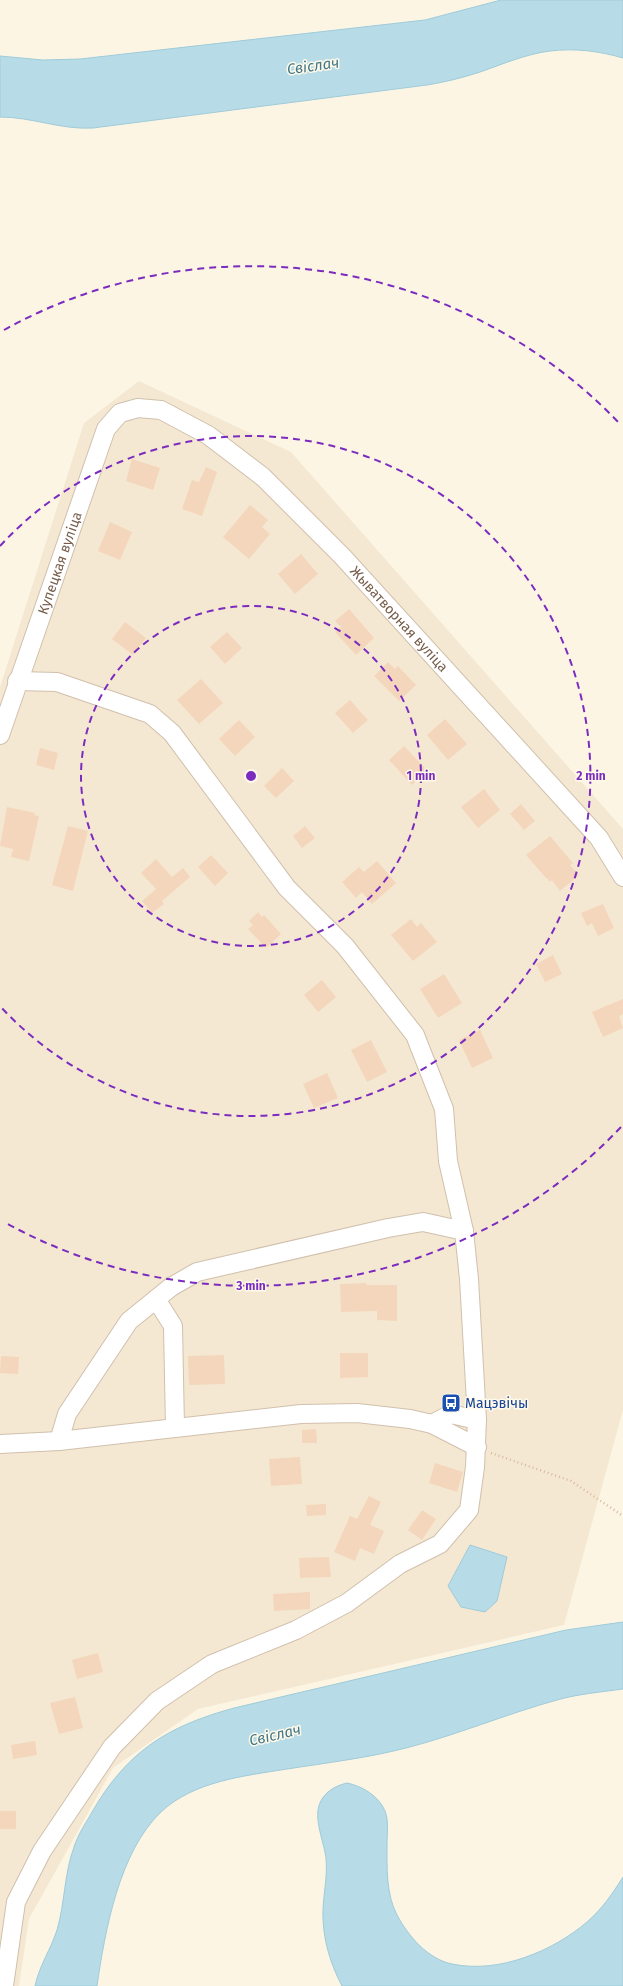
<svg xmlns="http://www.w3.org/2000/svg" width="623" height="1986" viewBox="0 0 623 1986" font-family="'Fira Sans',sans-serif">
	<rect width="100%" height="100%" fill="#fdf5e4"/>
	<path fill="#f5e8d2" d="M 139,381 L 291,452 L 623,829 L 623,1410 L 564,1625 L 198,1709 L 113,1768 L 29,1919 L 19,1986 L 0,1986 L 0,687 L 84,423 Z"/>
	<path fill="#b8dce7" stroke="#9ecbd9" d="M 501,0 L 623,0 L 623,58 C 599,51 575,48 550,51 C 526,54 503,64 480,72 C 462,78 445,82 427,85 L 93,128 C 61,130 32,117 0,117 L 0,56 L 43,60 L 80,59 L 425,20 Z
		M 470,1545 L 507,1557 L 497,1601 L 485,1612 L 461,1607 L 448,1586 Z
		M 623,1622 L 623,1689 C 601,1692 578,1694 557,1700 C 506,1714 457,1735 406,1748 C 367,1758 326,1763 287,1769 C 244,1776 194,1781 161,1812 C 119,1852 105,1931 97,1986 L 35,1986 C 39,1966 51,1949 57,1930 C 65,1903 64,1874 74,1847 C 78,1834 86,1823 92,1812 C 127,1751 168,1726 234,1708 L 566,1630 Z
		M 347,1783 C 362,1786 379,1796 385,1811 C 389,1821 387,1833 387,1844 C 387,1868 386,1894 397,1915 C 409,1937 428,1959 452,1964 C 499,1974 553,1951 587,1922 C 602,1909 613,1893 623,1877 L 623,1986 L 342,1986 C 331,1965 324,1943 323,1919 C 322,1899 328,1879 326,1858 C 324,1843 316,1825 318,1810 C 320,1795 333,1786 347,1783 Z"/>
	<path fill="#f3d6bb" d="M 132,459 L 160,468 L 153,490 L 126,481 Z
		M 206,467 L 217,472 L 202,516 L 182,509 L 192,480 L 199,482 Z
		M 250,505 L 268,520 L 262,527 L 270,534 L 249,559 L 223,537 Z
		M 110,522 L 132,532 L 120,560 L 98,551 Z
		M 301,554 L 318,574 L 295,594 L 278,574 Z
		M 349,609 L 374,638 L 356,655 L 335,632 L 341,627 L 335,621 Z
		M 125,622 L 146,638 L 133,655 L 112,639 Z
		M 227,632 L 242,648 L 225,664 L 210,647 Z
		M 388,662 L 395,669 L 398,666 L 416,685 L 399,701 L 374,676 Z
		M 201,679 L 223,703 L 199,724 L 177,700 Z
		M 350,700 L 368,720 L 353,733 L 335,713 Z
		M 445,719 L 467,744 L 448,760 L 427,735 Z
		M 239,720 L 255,737 L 235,756 L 219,739 Z
		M 404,746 L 427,770 L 412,785 L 389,760 Z
		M 40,748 L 58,753 L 54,770 L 36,765 Z
		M 282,768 L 294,781 L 276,798 L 264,786 Z
		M 484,789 L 500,810 L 478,828 L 461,807 Z
		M 521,804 L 535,821 L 524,830 L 510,814 Z
		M 7,807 L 35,813 L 34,815 L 39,816 L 29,861 L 11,857 L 13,849 L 0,846 Z
		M 68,826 L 88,831 L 73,891 L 52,885 Z
		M 305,826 L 315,838 L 302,848 L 293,836 Z
		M 550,836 L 573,863 L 570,865 L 579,875 L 560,891 L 552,880 L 550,882 L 547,878 L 546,878 L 526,855 Z
		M 211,855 L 228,873 L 215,886 L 198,867 Z
		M 156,859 L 172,877 L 183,868 L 190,877 L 162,901 L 164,904 L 152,913 L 142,901 L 156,889 L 141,873 Z
		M 377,861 L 396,883 L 372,904 L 362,892 L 356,898 L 342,882 L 359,867 L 364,872 Z
		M 603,904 L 614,928 L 598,936 L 592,923 L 587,926 L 581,913 Z
		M 258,912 L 262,917 L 264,915 L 281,934 L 266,948 L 248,929 L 253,925 L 249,921 Z
		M 411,919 L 417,927 L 421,923 L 437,942 L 413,961 L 391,935 Z
		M 553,955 L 562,974 L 545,982 L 536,964 Z
		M 444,974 L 462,1003 L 438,1018 L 420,989 Z
		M 322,980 L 336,997 L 318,1012 L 304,995 Z
		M 623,999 L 623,1014 L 619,1016 L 623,1028 L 603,1037 L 592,1012 Z
		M 480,1030 L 493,1058 L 472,1068 L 459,1040 Z
		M 371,1040 L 387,1072 L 367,1082 L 351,1050 Z
		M 327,1073 L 338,1098 L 314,1108 L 303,1084 Z
		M 366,1283 L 366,1285 L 397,1285 L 397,1321 L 377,1320 L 377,1311 L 341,1312 L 340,1284 Z
		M 340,1353 L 368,1353 L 368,1377 L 340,1378 Z
		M 224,1355 L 225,1384 L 189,1385 L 188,1356 Z
		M 1,1356 L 19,1357 L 18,1374 L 0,1373 Z
		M 316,1429 L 317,1443 L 302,1443 L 302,1430 Z
		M 300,1457 L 302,1484 L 271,1486 L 269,1459 Z
		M 435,1463 L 463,1472 L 457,1492 L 429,1483 Z
		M 369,1496 L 381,1502 L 370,1525 L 384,1531 L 374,1554 L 360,1548 L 355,1561 L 334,1552 L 350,1516 L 357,1519 Z
		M 326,1504 L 326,1515 L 307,1516 L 306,1505 Z
		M 422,1510 L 436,1519 L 422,1540 L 408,1530 Z
		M 329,1557 L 331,1577 L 300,1578 L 299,1558 Z
		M 310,1592 L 310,1609 L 274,1611 L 273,1594 Z
		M 98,1653 L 103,1672 L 77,1679 L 72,1660 Z
		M 75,1697 L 83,1728 L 59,1734 L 50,1703 Z
		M 35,1741 L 37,1755 L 13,1759 L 11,1745 Z
		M 0,1811 L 16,1811 L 16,1829 L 0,1829 Z"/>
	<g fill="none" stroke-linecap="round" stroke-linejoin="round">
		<g stroke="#d0c0ad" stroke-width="20">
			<g id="minor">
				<path id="s1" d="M 0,735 L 106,429 L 120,413 L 138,408 L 161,410 L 208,435 L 263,477 L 342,556 L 599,838 L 623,877"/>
				<path d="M 156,1299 L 173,1326 L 175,1428"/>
				<path d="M 432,1424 L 451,1414 L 477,1420"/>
				<path d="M 59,1441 L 67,1414 L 129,1321 L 171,1287 L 197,1272 L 388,1228 L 423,1222 L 464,1231"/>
				<path d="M 0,1444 L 59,1441 L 301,1414 L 357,1413 L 410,1419 L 432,1424 L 477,1447"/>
				<path d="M 4,1986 L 16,1902 L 42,1851 L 112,1747 L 157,1701 L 212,1664 L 296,1630 L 347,1603 L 400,1564 L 440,1544 L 469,1510 L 475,1467 L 477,1420 L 469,1279 L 464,1231 L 448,1161 L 444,1109 L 415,1035 L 345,946 L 287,888 L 172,733 L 150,714 L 57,682 L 17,681"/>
			</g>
		</g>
		<path stroke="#d8b99e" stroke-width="2.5" stroke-dasharray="1 3" stroke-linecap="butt" d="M 491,1453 L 571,1481 L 623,1516"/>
		<use href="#minor" stroke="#fff" stroke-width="18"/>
	</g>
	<g fill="none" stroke="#7b2cbf" stroke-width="2" stroke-dasharray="7 5">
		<circle cx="251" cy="776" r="170"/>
		<path d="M0 546A340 340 0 1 1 0 1006"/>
		<path d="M621 1127A510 510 0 0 1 4 1222M4 330A510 510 0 0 1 621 425"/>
	</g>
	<defs>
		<g id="bus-square" transform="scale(1)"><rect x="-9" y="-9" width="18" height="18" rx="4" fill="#1a4fb4" stroke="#fff9ea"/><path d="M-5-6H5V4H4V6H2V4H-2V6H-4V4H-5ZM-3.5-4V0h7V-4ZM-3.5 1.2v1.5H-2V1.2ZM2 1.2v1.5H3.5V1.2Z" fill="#fff"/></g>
	</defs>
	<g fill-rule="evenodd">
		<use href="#bus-square" x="451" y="1403"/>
	</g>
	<g text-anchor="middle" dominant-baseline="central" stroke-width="3" stroke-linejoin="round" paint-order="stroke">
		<g font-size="14" fill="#765c49" stroke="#fff9ea">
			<text stroke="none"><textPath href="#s1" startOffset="182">Купецкая вуліца</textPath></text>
			<text stroke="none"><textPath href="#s1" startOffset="706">Жыватворная вуліца</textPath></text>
		</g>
		<g font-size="14" fill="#164399" stroke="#fff9ea" text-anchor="start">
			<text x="465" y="1403">Мацэвічы</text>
		</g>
		<g font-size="15" font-style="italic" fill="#41788a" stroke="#fff9ea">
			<text transform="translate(313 66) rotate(-8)">Свіслач</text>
			<text transform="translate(275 1735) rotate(-13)">Свіслач</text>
		</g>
	</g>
	<circle cx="251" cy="776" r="6" fill="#7b2cbf" stroke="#fff9ea" stroke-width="2"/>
	<g font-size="12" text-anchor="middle" font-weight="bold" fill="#7b2cbf" stroke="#fff9ea" stroke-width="3" stroke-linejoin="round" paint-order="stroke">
		<text x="421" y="780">1 min</text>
		<text x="591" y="780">2 min</text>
		<text x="251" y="1290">3 min</text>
	</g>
</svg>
